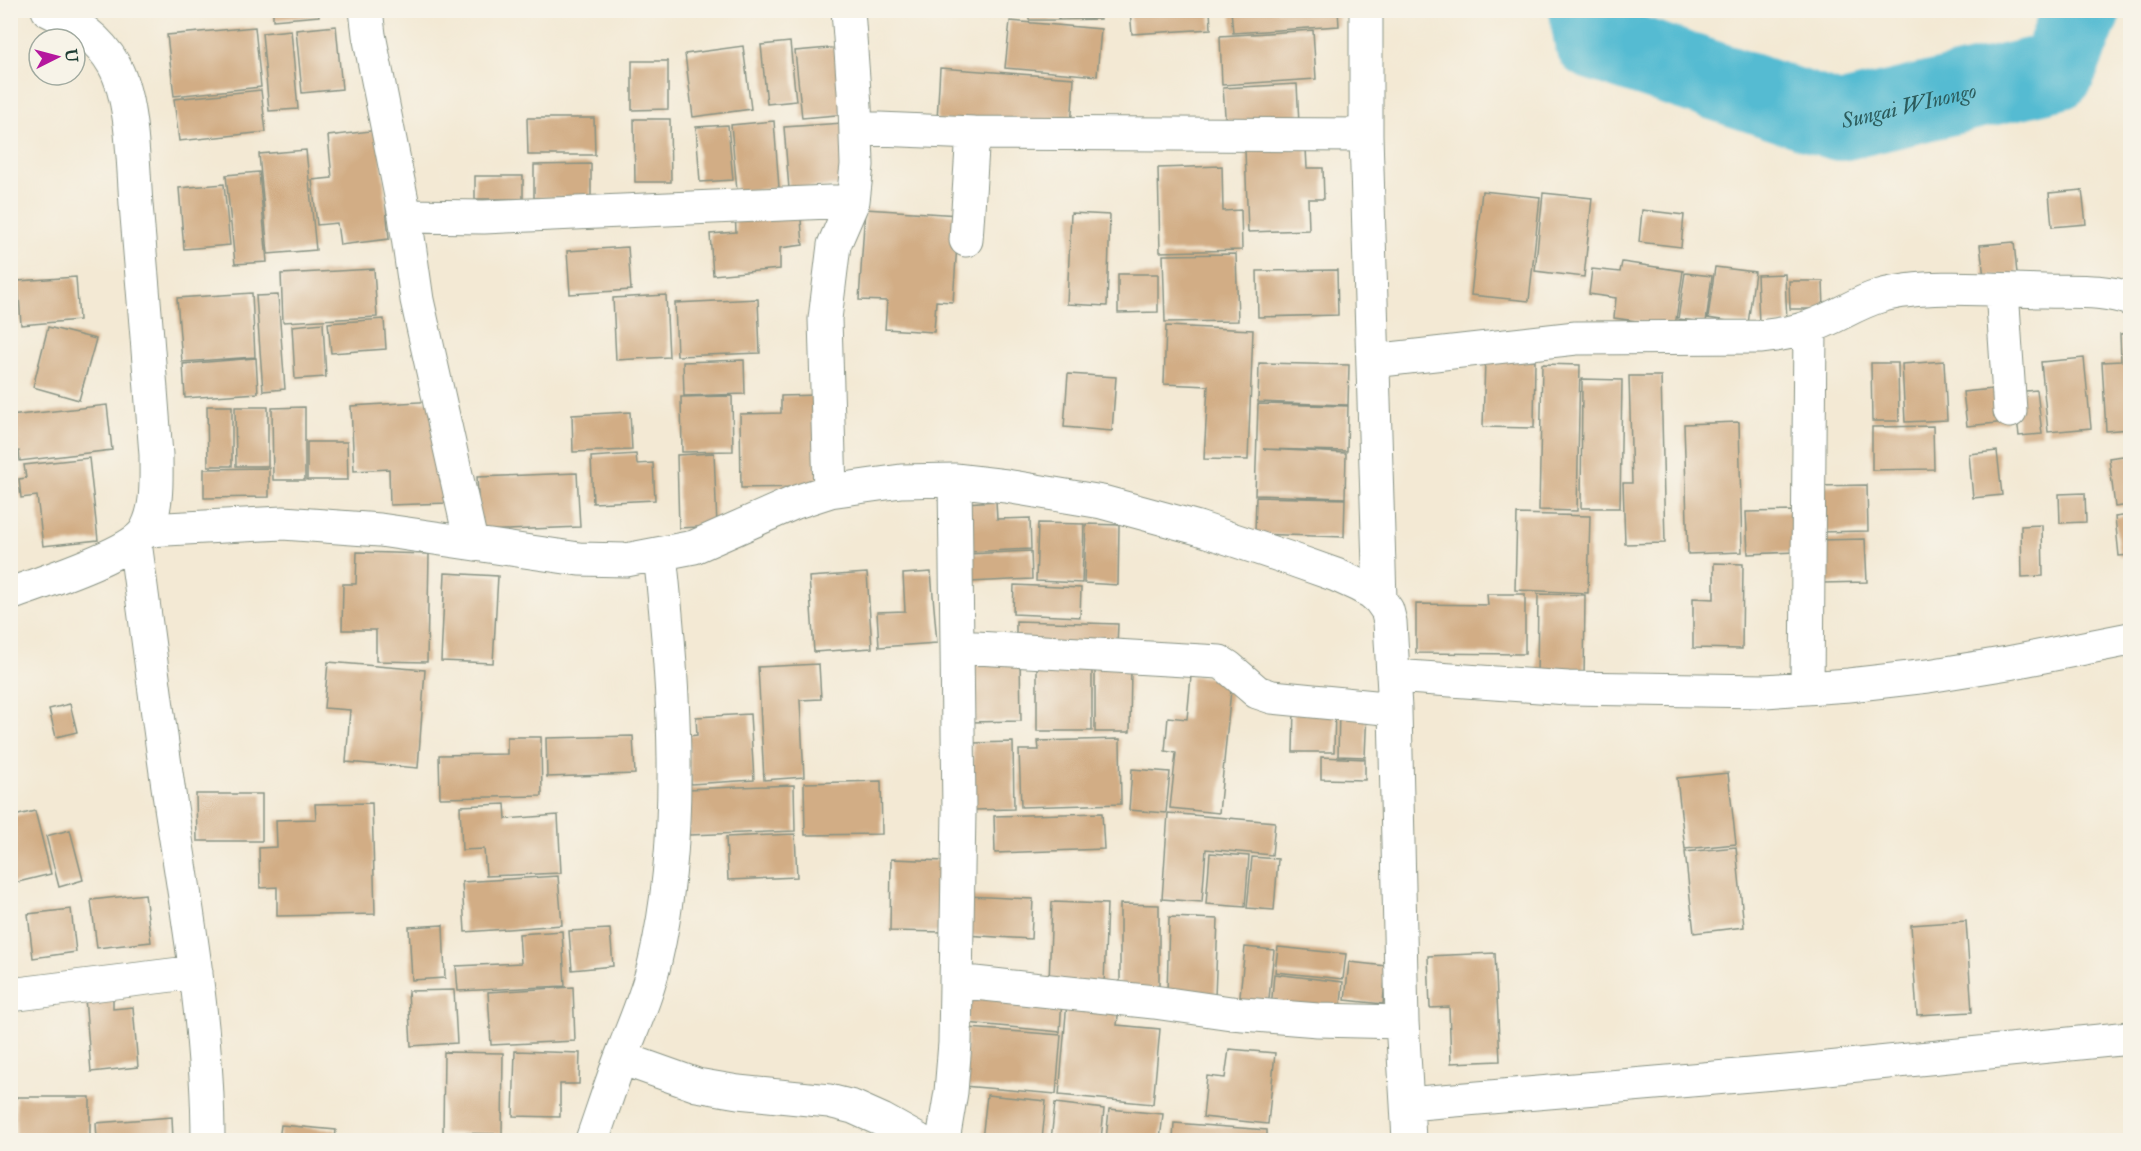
<svg xmlns="http://www.w3.org/2000/svg" width="2141" height="1151" viewBox="0 0 2141 1151" font-family="'IM FELL Double Pica',serif">
	<rect width="100%" height="100%" fill="#f7f3e8"/>
	<filter id="ink" filterUnits="userSpaceOnUse"><feTurbulence type="fractalNoise" baseFrequency=".0167" numOctaves="2"/><feDisplacementMap in="SourceGraphic" scale="12" xChannelSelector="R" yChannelSelector="G"/><feConvolveMatrix kernelMatrix="1 2 1 2 8 2 1 2 1" color-interpolation-filters="sRGB"/></filter>
	<filter id="wash" filterUnits="userSpaceOnUse"><feTurbulence type="fractalNoise" baseFrequency=".008" numOctaves="4" result="noise"/><feDisplacementMap in="SourceGraphic" scale="24" xChannelSelector="R" yChannelSelector="G"/><feGaussianBlur stdDeviation="1.35" result="paint"/><feColorMatrix in="noise" values="0 0 0 0 0 0 0 0 0 0 0 0 0 0 0 0 0 1.4 0 .05"/><feComposite in="paint" operator="in"/></filter>
	<g filter="url(#wash)">
		<rect width="100%" height="100%" fill="#f3e9d4"/>
		<g fill="none" stroke-linecap="round" stroke-linejoin="round">
			<path stroke="#54bbd2" stroke-width="78" id="s1" d="M 1588,10 L 1593,41 L 1840,122 L 2057,71 L 2082,10"/>
		</g>
		<g id="blocks">
			<path fill="#d2ad85" d="M 273,10 L 319,10 L 319,16 L 273,20 Z
				M 1029,10 L 1058,10 L 1058,20 L 1029,20 Z
				M 1059,10 L 1099,10 L 1100,19 L 1059,20 Z
				M 1130,10 L 1210,10 L 1211,29 L 1132,34 Z
				M 1231,10 L 1338,10 L 1339,26 L 1233,33 Z
				M 1010,21 L 1101,29 L 1097,76 L 1005,68 Z
				M 336,26 L 342,89 L 302,93 L 296,30 Z
				M 255,27 L 261,87 L 174,96 L 167,35 Z
				M 291,30 L 298,109 L 269,111 L 262,33 Z
				M 1313,30 L 1316,79 L 1222,85 L 1220,36 Z
				M 790,42 L 796,101 L 767,104 L 761,45 Z
				M 743,46 L 751,109 L 693,117 L 685,54 Z
				M 841,47 L 848,114 L 802,118 L 795,51 Z
				M 632,61 L 668,61 L 668,109 L 632,110 Z
				M 940,68 L 1074,78 L 1071,129 L 937,120 Z
				M 1297,84 L 1299,124 L 1226,128 L 1223,88 Z
				M 261,90 L 266,132 L 179,141 L 174,99 Z
				M 527,118 L 594,118 L 595,155 L 528,155 Z
				M 634,119 L 670,119 L 671,182 L 635,182 Z
				M 774,121 L 779,188 L 737,191 L 731,125 Z
				M 843,123 L 847,185 L 789,189 L 784,127 Z
				M 728,125 L 733,180 L 700,182 L 696,127 Z
				M 379,130 L 389,239 L 340,245 L 337,223 L 317,225 L 312,180 L 332,178 L 328,136 Z
				M 1306,148 L 1307,168 L 1323,168 L 1324,199 L 1308,199 L 1309,230 L 1248,232 L 1245,150 Z
				M 306,150 L 316,250 L 268,254 L 259,154 Z
				M 591,164 L 591,197 L 534,198 L 534,165 Z
				M 1222,166 L 1223,211 L 1241,210 L 1242,250 L 1160,252 L 1158,168 Z
				M 259,172 L 267,262 L 235,264 L 226,175 Z
				M 475,176 L 523,176 L 523,199 L 475,199 Z
				M 224,184 L 230,245 L 184,249 L 179,188 Z
				M 2082,190 L 2086,224 L 2052,227 L 2049,193 Z
				M 1482,191 L 1540,197 L 1529,301 L 1471,295 Z
				M 1543,193 L 1592,198 L 1584,277 L 1535,271 Z
				M 800,207 L 803,245 L 780,248 L 780,269 L 713,275 L 710,234 L 736,232 L 735,212 Z
				M 865,209 L 959,215 L 953,302 L 936,301 L 934,332 L 885,329 L 887,301 L 859,300 Z
				M 1642,210 L 1684,215 L 1681,247 L 1639,242 Z
				M 1071,213 L 1110,215 L 1107,306 L 1067,304 Z
				M 2014,242 L 2017,274 L 1984,277 L 1980,245 Z
				M 628,247 L 631,290 L 570,294 L 567,251 Z
				M 1236,254 L 1238,321 L 1165,322 L 1163,255 Z
				M 1622,262 L 1683,271 L 1675,326 L 1614,318 L 1616,298 L 1589,294 L 1592,269 L 1620,272 Z
				M 1715,267 L 1755,272 L 1748,324 L 1708,318 Z
				M 374,269 L 377,317 L 283,322 L 281,274 Z
				M 1337,270 L 1338,315 L 1258,317 L 1257,271 Z
				M 1685,273 L 1712,276 L 1706,322 L 1678,319 Z
				M 1118,274 L 1158,274 L 1158,312 L 1118,313 Z
				M 1785,274 L 1787,323 L 1759,324 L 1757,275 Z
				M 76,277 L 79,320 L 21,325 L 18,281 Z
				M 1789,281 L 1823,281 L 1824,309 L 1790,309 Z
				M 252,293 L 255,357 L 182,362 L 177,298 Z
				M 278,295 L 285,389 L 263,391 L 256,296 Z
				M 666,295 L 669,357 L 616,360 L 613,298 Z
				M 758,299 L 760,353 L 677,356 L 675,303 Z
				M 384,319 L 386,349 L 331,353 L 328,323 Z
				M 323,323 L 326,377 L 295,379 L 292,326 Z
				M 1166,326 L 1253,330 L 1248,460 L 1204,459 L 1208,386 L 1164,384 Z
				M 48,327 L 96,339 L 79,400 L 33,387 Z
				M 2130,333 L 2130,429 L 2106,431 L 2102,362 L 2121,361 L 2120,334 Z
				M 256,358 L 258,393 L 185,398 L 183,364 Z
				M 2084,358 L 2091,428 L 2048,432 L 2041,362 Z
				M 1485,359 L 1535,360 L 1534,428 L 1483,427 Z
				M 744,360 L 745,394 L 684,396 L 683,362 Z
				M 1944,361 L 1947,420 L 1905,422 L 1902,364 Z
				M 1259,363 L 1349,365 L 1348,405 L 1258,402 Z
				M 1871,363 L 1898,363 L 1899,421 L 1872,421 Z
				M 1542,364 L 1580,365 L 1577,511 L 1539,510 Z
				M 1068,374 L 1116,377 L 1112,431 L 1064,427 Z
				M 1629,376 L 1661,376 L 1665,543 L 1625,544 L 1623,483 L 1632,483 Z
				M 1582,379 L 1622,380 L 1620,508 L 1581,508 Z
				M 2003,388 L 2007,422 L 1967,426 L 1963,392 Z
				M 2037,390 L 2042,434 L 2019,436 L 2014,392 Z
				M 819,395 L 820,487 L 741,488 L 740,414 L 781,413 L 781,396 Z
				M 732,396 L 733,451 L 682,452 L 681,397 Z
				M 436,401 L 447,503 L 390,505 L 389,469 L 354,471 L 351,406 Z
				M 1258,404 L 1348,406 L 1347,451 L 1263,449 L 1346,453 L 1345,498 L 1255,495 Z
				M 107,405 L 112,450 L 20,461 L 19,451 L 10,452 L 10,416 Z
				M 207,406 L 232,406 L 232,466 L 208,466 Z
				M 235,407 L 268,407 L 268,466 L 236,466 Z
				M 305,407 L 305,480 L 273,480 L 272,408 Z
				M 630,412 L 632,450 L 573,452 L 572,415 Z
				M 1739,422 L 1742,552 L 1688,554 L 1684,424 Z
				M 1933,426 L 1934,469 L 1872,470 L 1872,427 Z
				M 307,442 L 347,442 L 348,480 L 307,480 Z
				M 1997,451 L 2002,495 L 1973,498 L 1969,454 Z
				M 714,453 L 717,526 L 679,528 L 677,455 Z
				M 636,454 L 637,464 L 653,463 L 655,500 L 593,503 L 591,457 Z
				M 2130,455 L 2130,505 L 2115,507 L 2109,458 Z
				M 89,458 L 98,540 L 43,546 L 37,496 L 21,498 L 19,479 L 26,478 L 24,465 Z
				M 269,468 L 269,497 L 204,498 L 204,469 Z
				M 577,473 L 580,527 L 480,531 L 477,477 Z
				M 1867,485 L 1868,531 L 1818,532 L 1817,486 Z
				M 2085,493 L 2086,522 L 2060,523 L 2059,494 Z
				M 1256,497 L 1345,499 L 1344,537 L 1255,534 Z
				M 996,501 L 997,519 L 1030,518 L 1031,549 L 967,552 L 965,503 Z
				M 1794,511 L 1796,552 L 1748,554 L 1746,512 Z
				M 1517,514 L 1590,516 L 1588,593 L 1515,590 Z
				M 2130,515 L 2130,555 L 2119,556 L 2115,517 Z
				M 1038,523 L 1084,524 L 1082,583 L 1036,581 Z
				M 1086,524 L 1119,525 L 1118,585 L 1084,583 Z
				M 2042,525 L 2043,576 L 2022,577 L 2021,526 Z
				M 1865,539 L 1867,582 L 1822,583 L 1820,540 Z
				M 1031,551 L 1032,579 L 970,582 L 968,554 Z
				M 357,552 L 429,554 L 427,662 L 376,661 L 376,630 L 342,630 L 343,584 L 356,584 Z
				M 1714,563 L 1743,564 L 1742,649 L 1693,648 L 1693,598 L 1714,599 Z
				M 931,572 L 937,643 L 879,647 L 877,612 L 905,611 L 903,574 Z
				M 445,573 L 498,576 L 493,663 L 441,661 Z
				M 867,573 L 872,648 L 814,652 L 809,577 Z
				M 1014,585 L 1081,588 L 1080,617 L 1013,614 Z
				M 1487,594 L 1525,594 L 1525,654 L 1416,653 L 1416,604 L 1488,605 Z
				M 1538,594 L 1585,595 L 1584,682 L 1537,680 Z
				M 1016,621 L 1118,624 L 1117,646 L 1016,643 Z
				M 969,658 L 1020,658 L 1021,721 L 970,722 Z
				M 328,662 L 425,670 L 418,768 L 346,762 L 350,710 L 324,708 Z
				M 819,664 L 821,699 L 800,700 L 804,777 L 764,780 L 758,667 Z
				M 1037,666 L 1092,666 L 1092,731 L 1037,731 Z
				M 1095,666 L 1131,667 L 1130,732 L 1095,732 Z
				M 1191,676 L 1232,680 L 1219,813 L 1170,808 L 1176,753 L 1165,751 L 1168,717 L 1187,719 Z
				M 70,704 L 77,732 L 56,737 L 49,709 Z
				M 1294,706 L 1335,707 L 1334,752 L 1293,752 Z
				M 1339,708 L 1367,709 L 1365,757 L 1338,756 Z
				M 750,714 L 754,780 L 691,784 L 688,736 L 697,735 L 696,717 Z
				M 633,736 L 635,774 L 547,777 L 546,738 Z
				M 507,737 L 541,737 L 542,796 L 440,798 L 439,755 L 507,754 Z
				M 1120,739 L 1121,804 L 1021,807 L 1019,750 L 1039,750 L 1038,741 Z
				M 1013,742 L 1014,809 L 974,810 L 973,743 Z
				M 1321,757 L 1365,759 L 1365,780 L 1321,779 Z
				M 1132,769 L 1170,772 L 1166,813 L 1129,810 Z
				M 1728,773 L 1736,844 L 1685,849 L 1677,778 Z
				M 881,781 L 882,834 L 805,835 L 804,783 Z
				M 794,785 L 795,831 L 689,835 L 687,789 Z
				M 196,794 L 262,794 L 262,841 L 197,841 Z
				M 372,803 L 375,914 L 277,916 L 277,887 L 260,888 L 259,848 L 277,847 L 276,820 L 316,819 L 315,804 Z
				M 505,804 L 506,819 L 558,815 L 561,873 L 486,876 L 484,849 L 462,850 L 460,806 Z
				M 35,811 L 51,874 L 10,884 L 10,817 Z
				M 1102,813 L 1104,849 L 995,853 L 994,816 Z
				M 1168,813 L 1275,822 L 1272,855 L 1206,849 L 1202,902 L 1162,899 Z
				M 70,830 L 83,880 L 59,887 L 46,836 Z
				M 795,834 L 797,877 L 728,880 L 726,837 Z
				M 1736,847 L 1744,927 L 1694,933 L 1685,852 Z
				M 1210,853 L 1249,856 L 1245,907 L 1206,904 Z
				M 1252,857 L 1278,859 L 1274,910 L 1247,908 Z
				M 891,859 L 946,861 L 945,932 L 890,931 Z
				M 558,876 L 562,925 L 465,932 L 462,882 Z
				M 145,894 L 151,942 L 97,948 L 91,900 Z
				M 967,896 L 1033,899 L 1031,939 L 965,935 Z
				M 1052,902 L 1107,904 L 1104,984 L 1049,982 Z
				M 1120,904 L 1159,905 L 1159,993 L 1120,993 Z
				M 71,909 L 76,952 L 33,958 L 28,914 Z
				M 1169,917 L 1218,919 L 1215,997 L 1167,994 Z
				M 1966,921 L 1972,1012 L 1917,1015 L 1911,925 Z
				M 443,925 L 445,978 L 412,980 L 409,927 Z
				M 610,929 L 613,966 L 572,970 L 569,931 Z
				M 562,931 L 565,986 L 458,991 L 456,966 L 521,963 L 519,934 Z
				M 1245,947 L 1274,950 L 1268,1008 L 1239,1005 Z
				M 1278,947 L 1346,954 L 1343,979 L 1275,972 Z
				M 1495,953 L 1500,1061 L 1451,1063 L 1449,1007 L 1430,1008 L 1428,956 Z
				M 1349,962 L 1386,966 L 1383,1004 L 1345,1000 Z
				M 1274,974 L 1343,982 L 1340,1016 L 1271,1009 Z
				M 573,987 L 575,1041 L 491,1045 L 488,992 Z
				M 454,990 L 457,1043 L 411,1046 L 408,991 Z
				M 969,990 L 1062,997 L 1060,1032 L 967,1023 Z
				M 113,995 L 113,1009 L 133,1007 L 138,1067 L 91,1072 L 85,998 Z
				M 1067,1002 L 1119,1007 L 1117,1025 L 1160,1029 L 1153,1104 L 1059,1095 Z
				M 968,1028 L 1061,1035 L 1056,1094 L 963,1086 Z
				M 1229,1049 L 1275,1053 L 1268,1124 L 1203,1117 L 1207,1076 L 1225,1078 Z
				M 515,1051 L 580,1053 L 579,1084 L 560,1084 L 560,1117 L 513,1116 Z
				M 444,1052 L 503,1053 L 502,1134 L 443,1133 Z
				M 987,1095 L 1046,1101 L 1042,1140 L 982,1140 Z
				M 16,1097 L 90,1097 L 90,1140 L 16,1140 Z
				M 1055,1103 L 1104,1109 L 1101,1140 L 1051,1140 Z
				M 1109,1109 L 1163,1114 L 1160,1140 L 1106,1140 Z
				M 172,1117 L 173,1140 L 97,1140 L 96,1123 Z
				M 1174,1123 L 1267,1130 L 1267,1140 L 1173,1140 Z
				M 281,1125 L 336,1130 L 335,1140 L 279,1140 Z
				M 1295,1136 L 1339,1139 L 1339,1140 L 1295,1140 Z"/>
		</g>
	</g>
	<g filter="url(#ink)">
		<use href="#blocks" fill-opacity="0" stroke="#899384" stroke-width="1.5"/>
		<g fill="none" stroke-linecap="round" stroke-linejoin="round">
			<g stroke="#899384" stroke-width="35">
				<path id="minor" d="M 366,10 L 369,35 L 405,216 L 417,300 L 471,542
					M 1366,10 L 1366,135 L 1380,600
					M 856,128 L 973,133 L 966,240
					M 973,133 L 1366,135
					M 405,216 L 484,217 L 853,201
					M 2002,290 L 2010,411
					M 1373,361 L 1576,338 L 1760,337 C 1777,335 1793,333 1809,327 C 1834,319 1855,303 1880,296 C 1927,283 1996,290 2044,291 C 2073,292 2103,289 2130,299
					M 830,491 L 825,319 L 834,245 L 853,201 L 857,165 L 855,106 L 848,10
					M 147,530 L 283,523 L 380,530 L 579,559 L 626,560 L 694,547 L 796,502 L 830,491 L 901,481 L 955,480 L 1006,486 L 1102,502 L 1198,528 L 1288,558 L 1336,575 L 1358,585 L 1371,592 L 1380,600 L 1387,610 L 1390,622 L 1395,709 L 1402,1022 L 1407,1104
					M 135,542 C 147,630 158,719 171,807 C 188,917 208,1029 208,1140
					M 10,594 C 38,584 136,552 147,528 C 158,506 156,479 156,455 C 150,371 143,288 136,204 C 133,165 133,99 114,65 C 99,38 75,23 48,10
					M 958,647 L 1220,662 L 1228,667 L 1257,692 L 1272,697 L 1395,709
					M 1393,676 L 1568,688 L 1765,691 L 1849,685 L 1928,676 L 2008,663 L 2130,639
					M 1807,688 L 1810,327
					M 956,981 L 1154,1002 L 1231,1013 L 1318,1020 L 1402,1022
					M 10,995 L 196,972
					M 621,1058 L 697,1085 L 738,1092 L 829,1101 L 853,1107 L 882,1120 L 918,1140
					M 592,1140 C 602,1112 611,1083 622,1055 C 634,1024 648,993 655,961 C 685,835 674,683 660,554
					M 943,1140 L 951,1092 L 955,1043 L 959,811 L 955,480
					M 1409,1140 L 1407,1104 L 1797,1071 L 2130,1038"/>
			</g>
			<use href="#minor" stroke="#fff" stroke-width="33"/>
		</g>
	</g>
	<g text-anchor="middle" dominant-baseline="central" stroke-width="4.5" stroke-linejoin="round" paint-order="stroke">
		<g font-size="22" font-style="italic" fill="#2c5c5c" stroke="#f7f3e8">
			<text stroke="none"><textPath href="#s1" startOffset="362">Sungai WInongo</textPath></text>
		</g>
	</g>
	<rect width="2141" height="1151" fill="none" stroke="#f7f3e8" stroke-width="36"/>
	<g transform="translate(57 57) rotate(84)"><circle r="28" fill="#f7f3e8" stroke="#a1aaa0" stroke-width="1.5"/>
	<path d="M0-4.5L10 22L0 15L-10 22Z" fill="#b5179e"/>
	<text y="-9" font-size="16" font-weight="bold" text-anchor="middle" fill="#1f3d34">U</text>
	</g>
</svg>
